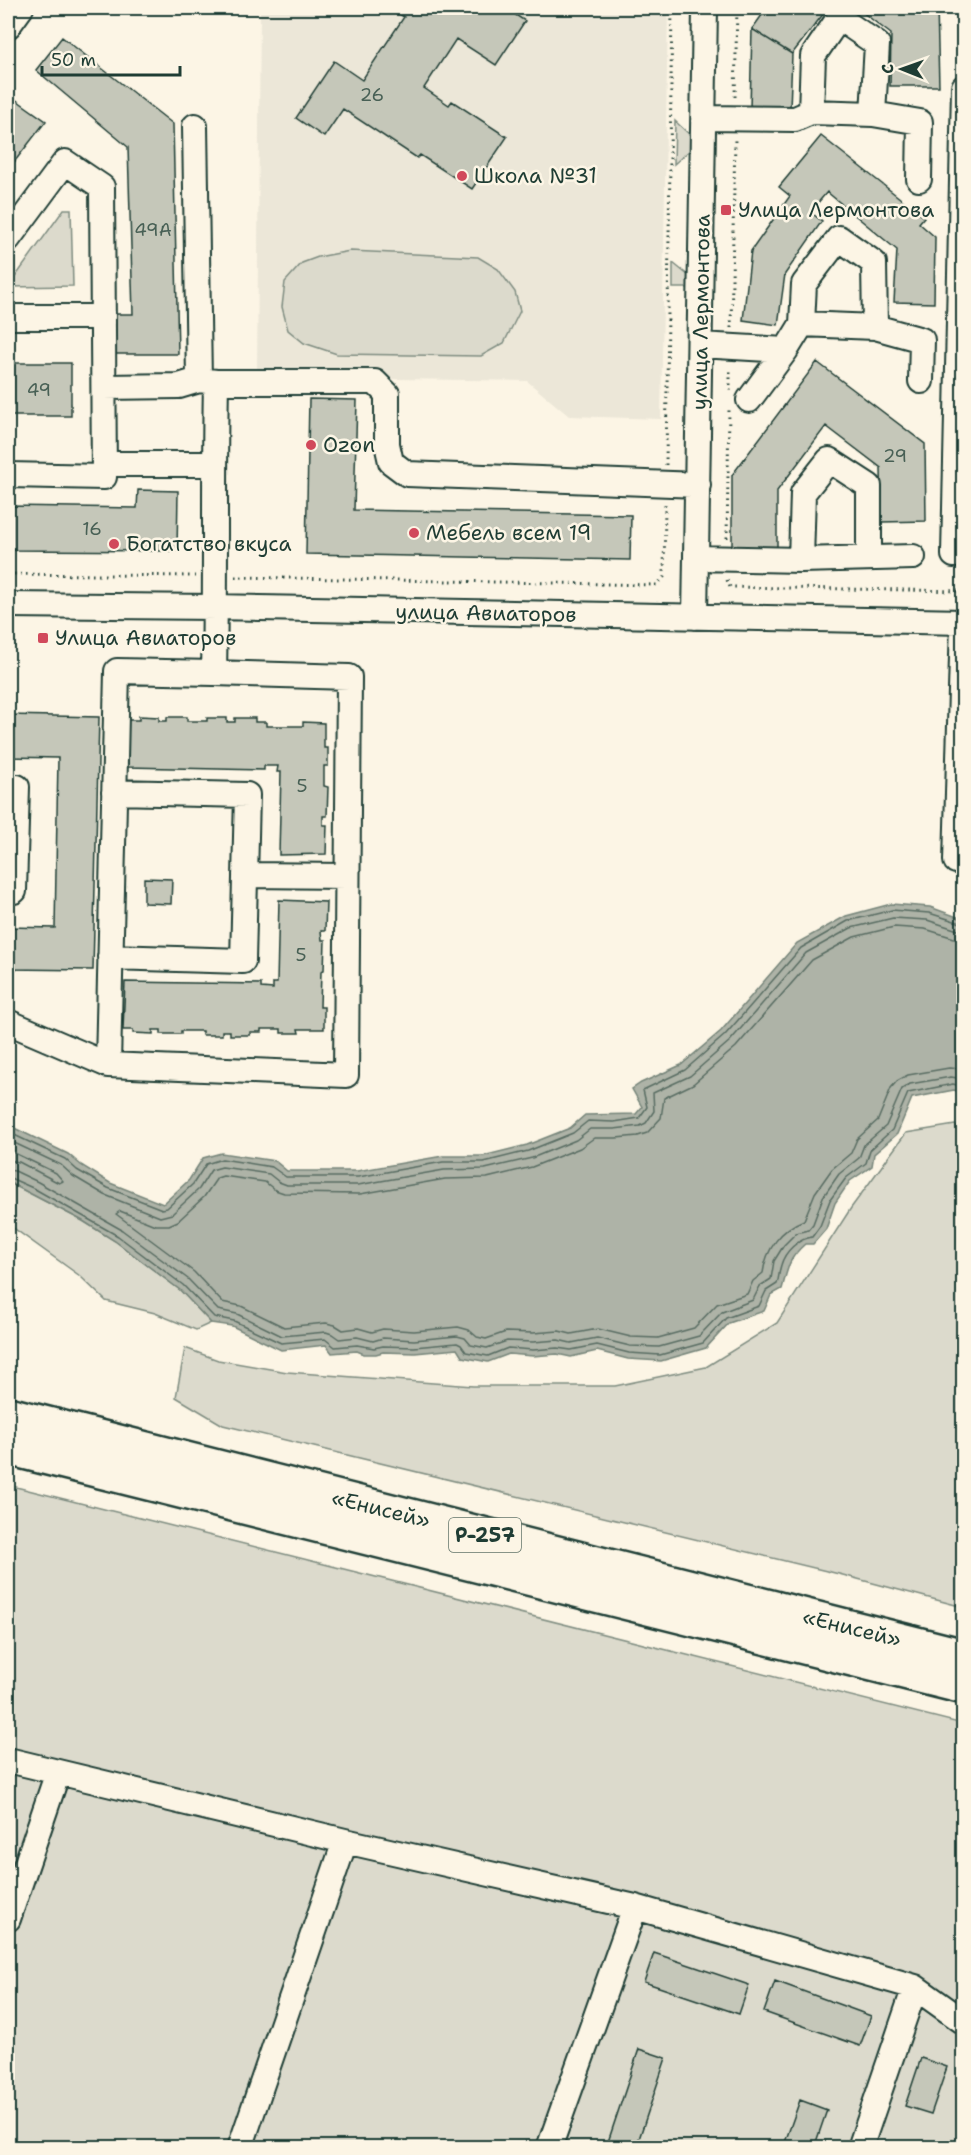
<svg xmlns="http://www.w3.org/2000/svg" width="971" height="2155" viewBox="0 0 971 2155" font-family="'Shantell Sans',sans-serif">
	<rect width="100%" height="100%" fill="#fcf5e5"/>
	<filter id="ink" filterUnits="userSpaceOnUse"><feTurbulence type="fractalNoise" baseFrequency=".0167" numOctaves="2"/><feDisplacementMap in="SourceGraphic" scale="12" xChannelSelector="R" yChannelSelector="G"/><feConvolveMatrix kernelMatrix="1 2 1 2 8 2 1 2 1" color-interpolation-filters="sRGB"/></filter>
	<g filter="url(#ink)">
		<path fill="#ece7d8" d="M 260,8 L 668,8 L 661,419 L 569,416 L 527,381 L 257,377 Z"/>
		<path fill="#dcdacc" stroke="#7e8c80" stroke-width="1.5" d="M 675,121 L 691,136 L 690,150 L 674,164 Z
			M 64,209 L 71,209 L 73,286 L 8,287 Z
			M 350,251 L 478,257 L 498,269 L 515,292 L 520,311 L 504,343 L 481,356 L 337,354 L 304,343 L 288,330 L 282,307 L 285,282 L 302,263 L 318,257 Z
			M 673,263 L 689,276 L 688,288 L 673,288 Z
			M 955,1125 L 964,1130 L 963,1607 L 839,1574 L 223,1425 L 176,1397 L 185,1348 L 218,1360 L 287,1372 L 473,1386 L 615,1386 L 706,1367 L 777,1323 L 851,1208 L 906,1133 Z
			M 8,1182 L 83,1221 L 115,1241 L 180,1290 L 211,1323 L 196,1330 L 155,1313 L 106,1301 L 80,1276 L 8,1224 Z
			M 8,1485 L 963,1724 L 963,2147 L 8,2147 Z"/>
		<path fill="#aeb3a7" stroke="#758479" stroke-width="1.5" d="M 891,904 L 930,907 L 963,919 L 963,1093 L 954,1090 L 912,1098 L 897,1134 L 874,1154 L 872,1166 L 850,1181 L 835,1203 L 826,1229 L 813,1244 L 805,1244 C 788,1259 788,1268 782,1289 L 771,1295 L 764,1311 L 729,1323 L 706,1348 L 661,1361 L 628,1359 L 597,1351 L 571,1357 L 557,1354 L 533,1356 L 509,1354 L 488,1362 L 462,1357 L 457,1349 L 415,1353 L 383,1352 L 376,1354 L 364,1354 L 357,1351 L 332,1353 L 326,1345 L 281,1350 L 232,1326 L 211,1323 L 180,1290 L 115,1241 L 83,1221 L 8,1182 L 8,1125 L 68,1154 L 81,1165 L 110,1183 L 163,1204 L 189,1180 L 203,1158 L 221,1153 L 275,1161 L 287,1171 L 357,1171 L 443,1156 L 483,1156 L 527,1145 L 570,1128 L 585,1115 L 636,1114 L 642,1107 L 632,1089 L 641,1083 L 681,1065 L 721,1031 L 797,943 L 846,916 Z"/>
		<g fill="none" stroke-linecap="round" stroke-linejoin="round">
			<path stroke="#586c62" stroke-width="1.5" d="M 964,941 L 925,929 L 894,927 L 854,937 L 812,960 L 736,1047 L 693,1084 L 664,1098 L 661,1118 L 647,1133 L 638,1136 L 616,1138 L 594,1138 L 580,1148 L 532,1167 L 487,1178 L 445,1179 L 360,1194 L 284,1193 L 275,1190 L 265,1182 L 223,1176 L 217,1178 L 204,1197 L 178,1221 L 169,1225 L 155,1225 L 120,1211 L 116,1214 L 194,1272 L 222,1302 L 241,1306 L 284,1327 L 326,1323 L 335,1325 L 343,1330 L 358,1328 L 372,1332 L 383,1329 L 414,1331 L 458,1327 L 469,1330 L 477,1337 L 486,1339 L 506,1332 L 533,1333 L 559,1331 L 571,1334 L 598,1329 L 631,1337 L 658,1338 L 694,1328 L 717,1304 L 747,1294 L 753,1281 L 763,1273 C 766,1249 781,1229 804,1220 L 815,1193 L 832,1169 L 851,1153 L 857,1139 L 878,1120 L 891,1088 L 897,1081 L 908,1075 L 949,1068 L 964,1069
				M 8,1132 L 65,1159 L 77,1170 L 108,1188 L 162,1209 L 167,1208 L 193,1184 L 206,1164 L 222,1159 L 272,1167 L 286,1177 L 358,1177 L 443,1162 L 484,1162 L 528,1151 L 573,1133 L 588,1121 L 614,1122 L 639,1118 L 647,1107 L 643,1090 L 685,1070 L 725,1035 L 801,948 L 848,921 L 892,910 L 929,913 L 964,924
				M 8,1140 L 61,1165 L 73,1176 L 105,1195 L 160,1217 L 172,1214 L 199,1189 L 211,1170 L 222,1167 L 269,1174 L 279,1182 L 287,1185 L 358,1185 L 444,1170 L 485,1169 L 532,1158 L 576,1140 L 590,1129 L 614,1129 L 640,1126 L 646,1123 L 654,1111 L 653,1093 L 690,1076 L 730,1041 L 806,953 L 851,928 L 893,918 L 927,920 L 964,932
				M 8,1150 L 56,1173 L 63,1181 L 59,1183 L 19,1162 L 8,1160
				M 8,1170 L 15,1171 L 38,1182 L 122,1230 L 188,1279 L 218,1310 L 237,1314 L 282,1336 L 326,1332 L 332,1334 L 339,1339 L 357,1337 L 373,1341 L 383,1338 L 414,1340 L 457,1336 L 465,1338 L 471,1345 L 487,1348 L 507,1341 L 533,1342 L 558,1340 L 571,1343 L 597,1338 L 630,1346 L 659,1347 L 699,1336 L 722,1312 L 753,1300 L 760,1286 L 771,1279 L 774,1261 L 784,1245 L 796,1233 L 808,1230 L 813,1224 L 823,1197 L 839,1174 L 859,1158 L 864,1145 L 886,1126 L 902,1089 L 910,1084 L 951,1077 L 964,1079
				M 8,1177 L 35,1189 L 118,1236 L 183,1285 L 214,1317 L 234,1321 L 281,1343 L 325,1339 L 335,1347 L 357,1345 L 374,1348 L 383,1346 L 414,1347 L 457,1343 L 461,1345 L 466,1352 L 488,1356 L 508,1348 L 533,1350 L 557,1348 L 571,1350 L 597,1345 L 629,1353 L 660,1355 L 703,1343 L 726,1318 L 759,1306 L 766,1291 L 777,1284 C 779,1278 779,1271 781,1265 C 785,1251 798,1239 812,1237 L 820,1226 L 830,1200 L 846,1178 L 866,1163 L 870,1150 L 892,1130 L 908,1093 L 953,1084 L 964,1087"/>
		</g>
		<path fill="#c5c7b9" stroke="#1f3d34" stroke-width="1.5" d="M 390,8 L 505,8 L 525,21 L 496,65 L 456,39 L 424,88 L 449,105 L 452,101 L 507,137 L 472,189 L 420,155 L 417,158 L 343,109 L 324,137 L 296,118 L 334,61 L 362,80 L 404,17 Z
			M 767,8 L 828,8 L 792,54 L 752,29 Z
			M 857,8 L 937,8 L 939,86 L 890,86 L 891,34 Z
			M 752,29 L 792,54 L 790,109 L 750,109 Z
			M 62,37 L 173,124 L 178,354 L 116,354 L 116,314 L 133,314 L 128,147 L 36,70 Z
			M 15,99 L 46,121 L 8,170 L 8,108 Z
			M 821,136 L 924,217 L 919,223 L 935,237 L 934,303 L 894,302 L 897,250 L 827,192 L 810,212 L 822,221 L 785,274 L 778,325 L 743,320 L 751,251 L 790,196 L 779,187 Z
			M 817,362 L 925,444 L 926,521 L 882,522 L 881,468 L 826,426 L 777,491 L 777,547 L 732,548 L 732,475 Z
			M 8,363 L 71,363 L 71,416 L 8,416 Z
			M 309,399 L 357,400 L 354,510 L 631,515 L 630,560 L 306,554 Z
			M 138,490 L 178,491 L 177,551 L 8,550 L 8,506 L 137,508 Z
			M 8,715 L 99,717 L 93,970 L 8,969 L 8,927 L 55,928 L 58,758 L 8,757 Z
			M 139,716 L 159,717 L 159,721 L 167,721 L 167,717 L 187,717 L 187,721 L 207,721 L 207,718 L 227,718 L 227,722 L 235,722 L 235,718 L 255,718 L 255,722 L 266,722 L 266,726 L 303,726 L 303,722 L 324,723 L 324,748 L 328,748 L 328,766 L 324,766 L 324,786 L 328,787 L 327,816 L 323,816 L 323,825 L 327,825 L 326,854 L 279,855 L 281,772 L 277,772 L 278,766 L 264,766 L 264,770 L 128,767 L 128,720 L 139,720 Z
			M 144,878 L 172,879 L 171,904 L 144,903 Z
			M 279,900 L 326,902 L 325,931 L 321,931 L 322,940 L 325,940 L 324,970 L 321,971 L 320,1007 L 324,1007 L 324,1029 L 298,1029 L 299,1033 L 281,1033 L 281,1029 L 261,1029 L 261,1032 L 250,1032 L 250,1035 L 230,1035 L 230,1031 L 222,1031 L 222,1035 L 202,1035 L 202,1031 L 181,1031 L 181,1034 L 161,1034 L 161,1030 L 153,1030 L 153,1034 L 133,1033 L 133,1030 L 123,1030 L 125,982 L 261,984 L 261,988 L 273,989 L 273,983 L 277,983 Z
			M 654,1953 L 749,1985 L 739,2014 L 644,1982 Z
			M 775,1981 L 871,2016 L 860,2046 L 764,2012 Z
			M 639,2049 L 666,2058 L 636,2148 L 606,2148 Z
			M 921,2058 L 947,2067 L 931,2114 L 905,2106 Z
			M 800,2100 L 827,2110 L 814,2148 L 783,2148 Z"/>
		<g fill="none" stroke-linecap="round" stroke-linejoin="round">
			<g stroke="#1f3d34" stroke-width="28">
				<path id="minor" d="M 8,26 L 21,8
					M 811,112 L 873,114
					M 704,118 L 795,119 L 811,112 L 813,56 L 839,18 L 877,44 L 873,114 L 920,122 L 919,179
					M 8,239 L 65,162 L 102,187 L 104,477 L 8,475
					M 8,317 L 103,317
					M 802,324 L 875,327
					M 700,345 L 786,350 L 802,324 L 804,284 L 839,238 L 874,263 L 875,327 L 922,340 L 921,381
					M 216,382 L 375,382 L 387,394 L 387,444 L 391,462 L 407,474 L 698,485
					M 104,387 L 179,386 L 199,380
					M 749,400 L 786,350
					M 104,464 L 214,464
					M 954,555 L 964,87
					M 869,557 L 869,486 L 829,460 L 803,493 L 801,560 L 913,557
					M 697,558 L 801,560
					M 8,605 L 215,607 L 964,622
					M 695,617 L 705,8
					M 963,622 L 956,861 L 964,863
					M 8,787 L 17,787 L 14,891 L 8,891
					M 245,875 L 347,876
					M 110,957 L 243,961 L 247,795 L 114,792
					M 8,1022 L 108,1065 L 346,1075 L 349,677 L 214,673
					M 108,1065 L 117,671 L 214,673 C 216,576 214,479 216,382 L 199,380 L 195,126
					M 8,1760 L 345,1841 L 635,1907 L 915,1987 L 964,2022
					M 8,1919 L 58,1772
					M 240,2148 L 345,1841
					M 549,2148 L 635,1907
					M 860,2148 L 915,1987"/>
			</g>
			<g stroke="#1f3d34" stroke-width="38">
				<path id="highway" d="M 8,1414 L 964,1656
					M 8,1448 L 964,1687"/>
			</g>
			<path stroke="#1f3d34" stroke-width="3" stroke-dasharray="1.5 4.5" stroke-linecap="butt" d="M 735,97 L 737,8
				M 731,328 L 735,139
				M 730,391 L 730,367
				M 666,465 L 672,8
				M 727,538 L 729,409
				M 8,574 L 195,576
				M 235,577 L 657,585 L 664,577 L 665,504
				M 727,580 L 730,587 L 964,591"/>
			<use href="#minor" stroke="#fcf5e5" stroke-width="24"/>
			<use href="#highway" stroke="#fcf5e5" stroke-width="33"/>
		</g>
	</g>
	<g fill="#d1495b" stroke="#fcf5e5" stroke-width="2">
		<circle cx="462" cy="176" r="6"/>
		<rect x="720" y="204" width="12" height="12" rx="3"/>
		<circle cx="311" cy="445" r="6"/>
		<circle cx="414" cy="533" r="6"/>
		<circle cx="114" cy="544" r="6"/>
		<rect x="37" y="632" width="12" height="12" rx="3"/>
	</g>
	<g text-anchor="middle" dominant-baseline="central" stroke-width="5" stroke-linejoin="round" paint-order="stroke">
		<g font-size="18" fill="#486055">
			<text x="372" y="95">26</text>
			<text x="153" y="230">49А</text>
			<text x="39" y="390">49</text>
			<text x="895" y="456">29</text>
			<text x="92" y="529">16</text>
			<text x="302" y="786">5</text>
			<text x="301" y="955">5</text>
		</g>
		<rect fill="#fcf5e5" stroke="#617469" stroke-width="1.5" x="449" y="1518" width="72" height="34" rx="4.5"/>
		<g font-size="20" font-weight="bold" fill="#1f3d34">
			<text x="485" y="1535">Р-257</text>
		</g>
		<g font-size="21" fill="#1f3d34" stroke="#fcf5e5" text-anchor="start">
			<text x="474" y="176">Школа №31</text>
			<text x="738" y="210">Улица Лермонтова</text>
			<text x="323" y="445">Ozon</text>
			<text x="426" y="533">Мебель всем 19</text>
			<text x="126" y="544">Богатство вкуса</text>
			<text x="55" y="638">Улица Авиаторов</text>
		</g>
		<g font-size="21" fill="#1f3d34" stroke="#fcf5e5">
			<text transform="translate(701 312) rotate(-89)">улица Лермонтова</text>
			<text transform="translate(486 613) rotate(1)">улица Авиаторов</text>
			<text transform="translate(381 1509) rotate(14)">«Енисей»</text>
			<text transform="translate(852 1628) rotate(14)">«Енисей»</text>
		</g>
	</g>
	<rect width="971" height="2155" fill="none" stroke="#fcf5e5" stroke-width="30"/>
	<rect x="15" y="15" width="941" height="2125" fill="none" stroke="#1f3d34" stroke-width="2" filter="url(#ink)"/>
	<g transform="translate(902 69) rotate(271)" stroke="#fcf5e5" stroke-width="4.5" paint-order="stroke">
	<path d="M0-4.5L10 22L0 15L-10 22Z" fill="#1f3d34"/>
	<text y="-9" font-size="16" font-weight="bold" text-anchor="middle" fill="#1f3d34">С</text>
	</g>
	<path d="M42 66v9h138v-9" fill="none" stroke="#1f3d34" stroke-width="3"/>
	<text x="51" y="66" font-size="18" fill="#1f3d34" stroke="#fcf5e5" stroke-width="4.5" paint-order="stroke">50 m</text>
</svg>
